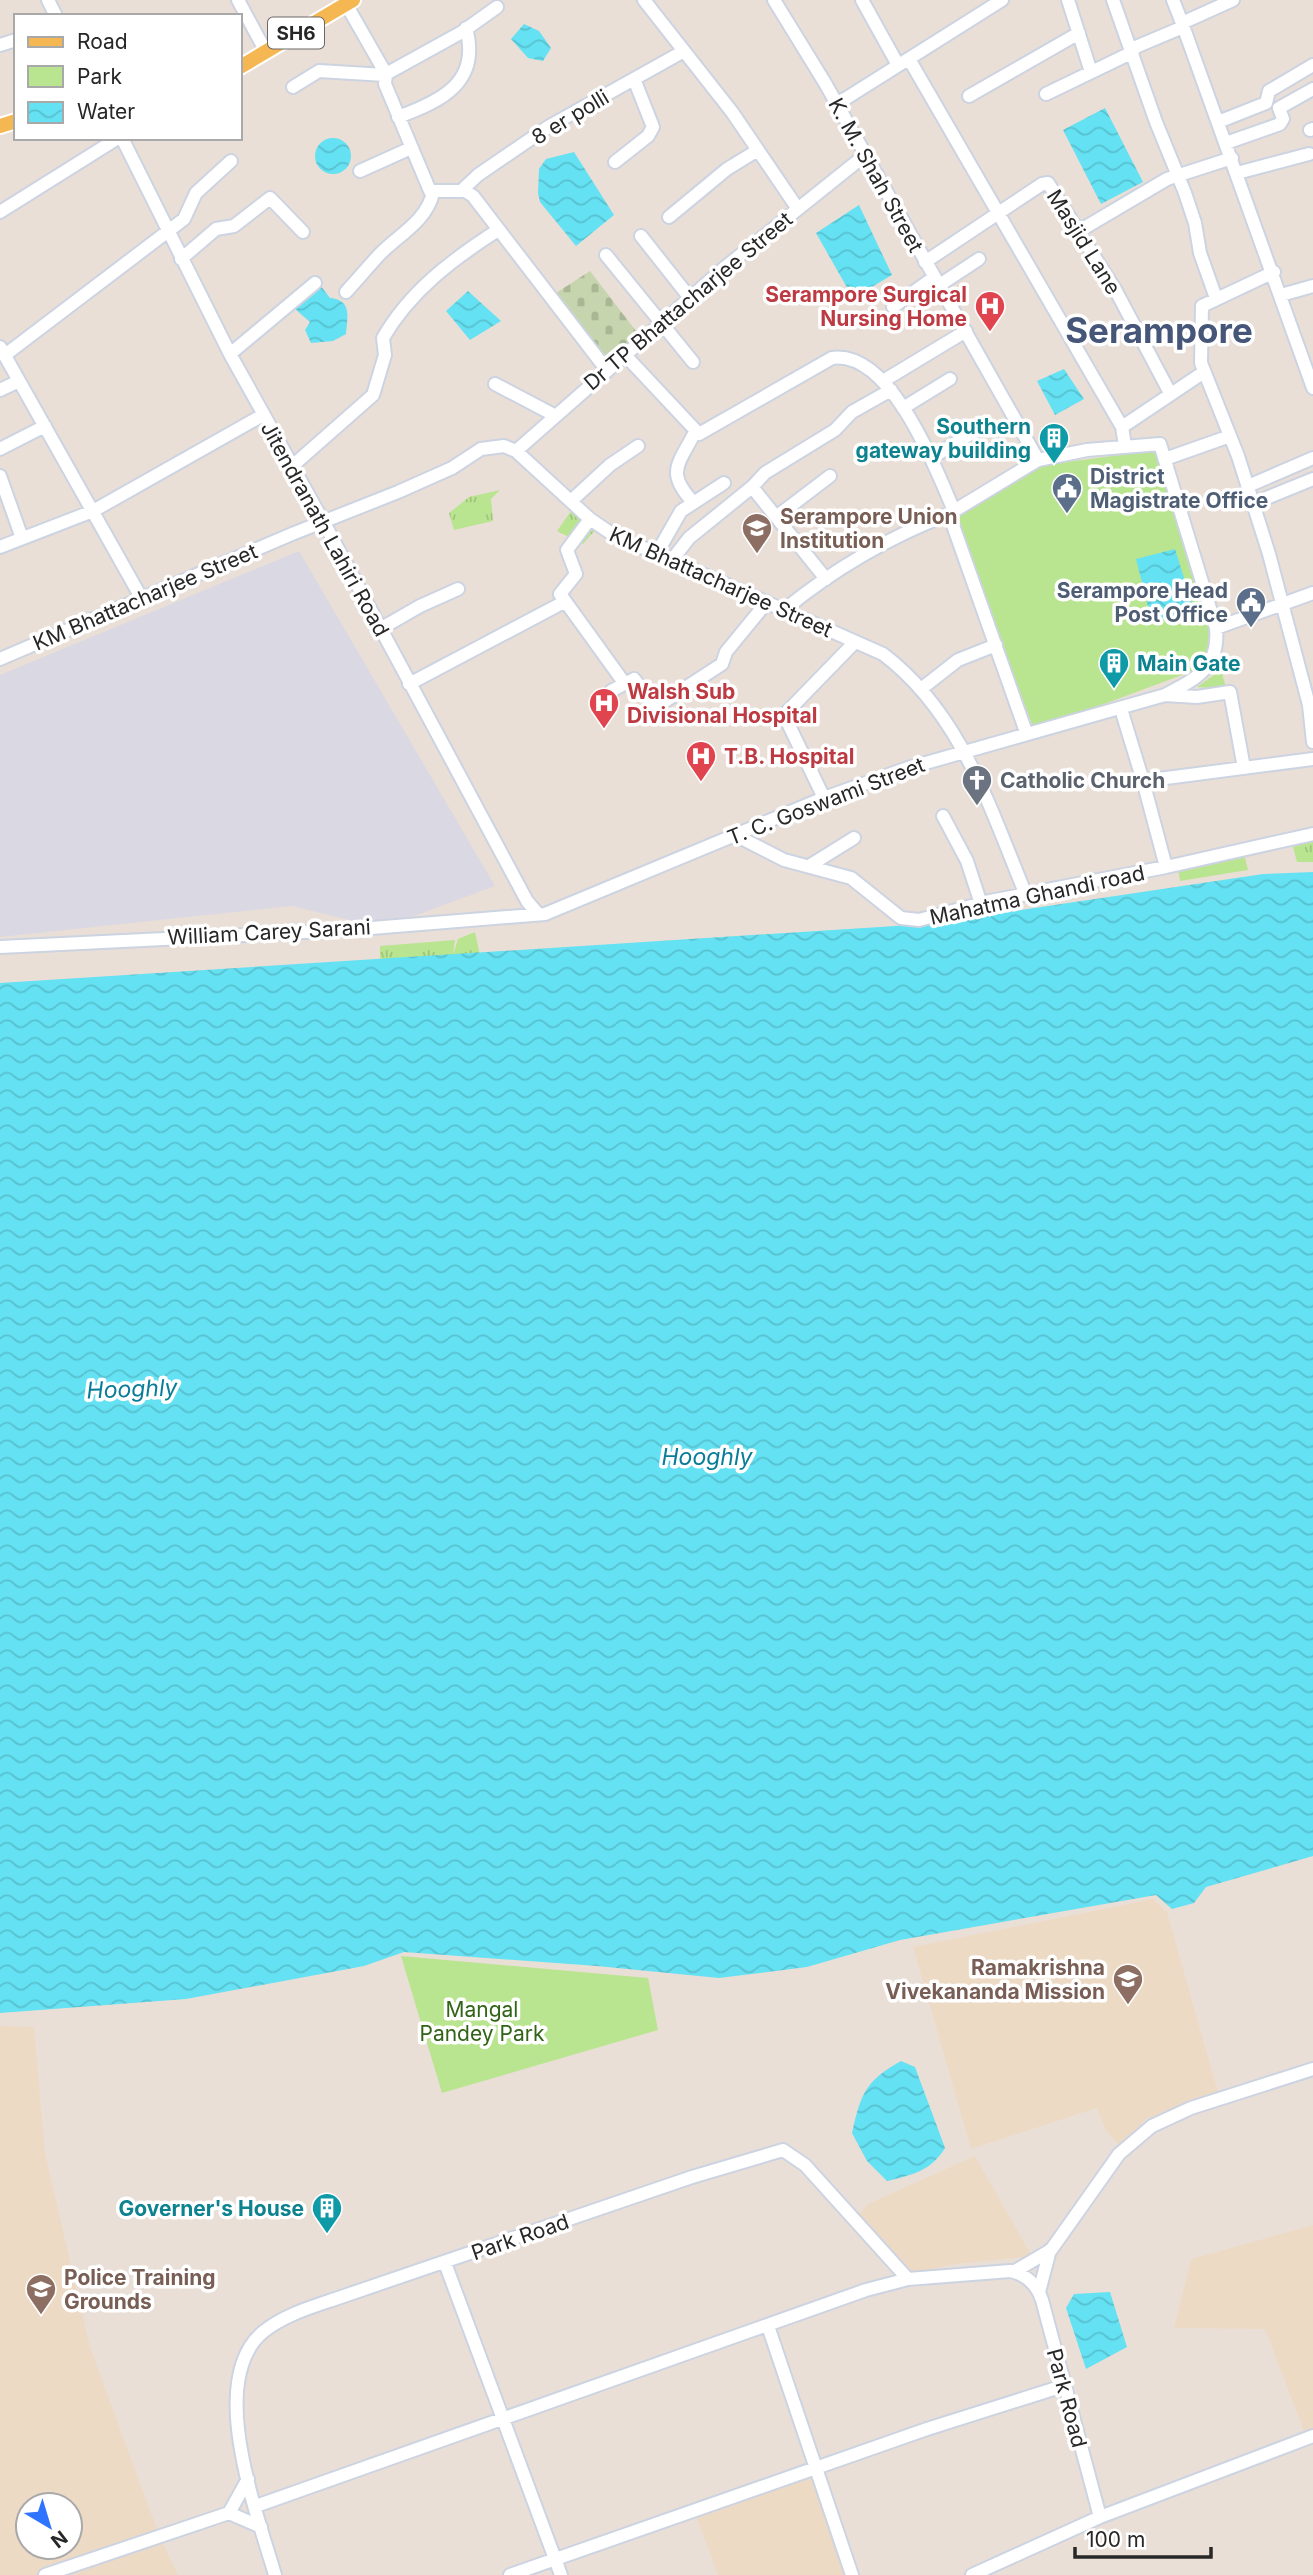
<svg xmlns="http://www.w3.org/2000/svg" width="1313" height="2575" viewBox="0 0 1313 2575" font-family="Inter,sans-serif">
	<defs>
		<pattern id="grass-tufts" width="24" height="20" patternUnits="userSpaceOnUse" patternTransform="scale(1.75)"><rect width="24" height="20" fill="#b9e490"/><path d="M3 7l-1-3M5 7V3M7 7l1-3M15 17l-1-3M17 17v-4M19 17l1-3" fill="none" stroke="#9fc47c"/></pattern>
		<pattern id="cemetery-stones" width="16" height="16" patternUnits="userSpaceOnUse" patternTransform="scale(1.75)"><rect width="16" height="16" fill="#c6d5ad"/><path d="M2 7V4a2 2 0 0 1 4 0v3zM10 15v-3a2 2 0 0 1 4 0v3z" fill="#aab795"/></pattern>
		<pattern id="water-waves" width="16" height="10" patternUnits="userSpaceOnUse" patternTransform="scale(1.75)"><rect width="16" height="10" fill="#64e1f2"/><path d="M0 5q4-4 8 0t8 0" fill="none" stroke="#57c1d0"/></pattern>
	</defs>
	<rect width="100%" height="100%" fill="#eadfd7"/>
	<path fill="#dad8e2" d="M 299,551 L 495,886 L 382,928 L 292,906 L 0,937 L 0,675 Z"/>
	<path fill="#eddac5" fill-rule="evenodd" d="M 1153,1899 L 1167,1912 L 1218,2092 L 1146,2119 L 1120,2146 L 1106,2131 L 1097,2108 L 971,2149 L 913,1947 Z
		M 0,2026 L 34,2027 L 45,2153 L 90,2347 L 158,2532 L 178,2575 L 0,2575 ZM 28,2505 L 70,2505 L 70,2547 L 28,2547 Z
		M 975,2156 L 1032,2256 L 956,2264 L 904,2275 L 856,2218 L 868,2204 Z
		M 1313,2225 L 1313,2432 L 1305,2434 L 1265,2329 L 1174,2328 L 1191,2259 Z
		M 812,2474 L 851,2575 L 718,2575 L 696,2516 Z"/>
	<path fill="url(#grass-tufts)" d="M 500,490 L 491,499 L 493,521 L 454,530 L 449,513 L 469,497 Z
		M 574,507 L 596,529 L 583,544 L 557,531 Z
		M 1313,841 L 1313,862 L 1297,862 L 1293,847 Z
		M 475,932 L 481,960 L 380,969 L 380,946 L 455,940 L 453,955 L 458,939 Z"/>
	<path fill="url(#cemetery-stones)" d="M 590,271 L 639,335 L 609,362 L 553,295 Z"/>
	<path fill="#b9e490" d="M 1158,450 L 1222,637 L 1201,668 L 1034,730 L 956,518 L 1044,465 Z
		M 1221,670 L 1225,684 L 1222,689 L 1197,687 Z
		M 1244,854 L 1248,870 L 1180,881 L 1178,868 Z
		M 401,1956 L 648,1978 L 658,2030 L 442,2093 Z"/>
	<path fill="url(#water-waves)" d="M 524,24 L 539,31 L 551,48 L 543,61 L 528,58 L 511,39 Z
		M 1105,108 L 1143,182 L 1101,204 L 1063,130 Z
		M315 156a18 18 0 1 1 36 0a18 18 0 1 1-36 0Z
		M 574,152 L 614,215 L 576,246 L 540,202 L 538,193 L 539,169 L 546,159 Z
		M 859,205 L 892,275 L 853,298 L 816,233 Z
		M 320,285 L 330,298 C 353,300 347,318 346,334 L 333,341 L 311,343 L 305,330 L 310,322 L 295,309 L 297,299 Z
		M 468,291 L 501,321 L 470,340 L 446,311 Z
		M 1064,369 L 1084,399 L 1055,415 L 1037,381 Z
		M 1175,549 L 1194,610 L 1152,622 L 1136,559 Z
		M 1313,872 L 1313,1856 L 1206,1887 L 1194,1903 L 1172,1909 L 1156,1895 L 900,1940 L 807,1967 L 719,1978 L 597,1966 L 404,1952 L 364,1966 L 186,1999 L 0,2013 L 0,983 L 927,924 L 1263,874 Z
		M 901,2061 L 915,2067 L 945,2148 C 931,2171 912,2175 887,2181 L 867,2161 L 852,2133 C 861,2094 865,2081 901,2061 Z
		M 1110,2292 L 1127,2347 L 1086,2369 L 1066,2308 L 1074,2294 Z"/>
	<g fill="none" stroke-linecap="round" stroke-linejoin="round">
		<g stroke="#ccd3e1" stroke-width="16">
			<path id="minor" d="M 48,0 L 56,16
				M 238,0 L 266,52
				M 644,0 L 732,112 L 798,209
				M 774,0 L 825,83 L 1038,460
				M 862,0 L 898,65
				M 1068,0 L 1091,72
				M 1113,0 L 1156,122 L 1185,193 L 1195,223 L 1200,253 L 1216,298
				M 1173,0 L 1182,23
				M 1233,0 L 1182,23 L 1313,388
				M 346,4 L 386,74
				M 497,7 L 462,32 L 386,74 L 385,84 L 430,191 L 465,191 L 473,196 L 606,369
				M 0,45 L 16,40
				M 1131,49 L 1183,27
				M 909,59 L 1122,427 L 1125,446
				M 293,87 L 319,71 L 385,75
				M 1046,94 L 1133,52
				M 969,96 L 1079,33
				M 837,104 L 1002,0
				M 398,117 C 442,101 481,82 466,28
				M 1218,122 L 1266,103 L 1269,91 L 1313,65
				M 1310,130 L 1313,129
				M 122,138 L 230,354 L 323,521 L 527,901 L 538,914
				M 1226,143 L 1280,124 L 1283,119 L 1279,108 L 1313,89
				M 615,162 L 648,136 L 653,127 L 634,79
				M 360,171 L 411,148
				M 1237,173 L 1309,154
				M 461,191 L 478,175 L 548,127 L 684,51
				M 0,212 L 118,138
				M 669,217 L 727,169 L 758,150
				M 1079,231 L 1167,179 L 1232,158
				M 641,236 L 690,298
				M 606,255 L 693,362
				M 181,259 L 216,229 L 234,226 L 270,198 L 303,232
				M 925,262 L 1042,184 L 1048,183 L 1116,291 L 1170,393
				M 1274,272 L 1202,306 L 1201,363 L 1238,456 L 1269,554 L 1309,705 L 1313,742
				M 938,286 L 979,259
				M 346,292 C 357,280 368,267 379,255 C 398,235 426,222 433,193
				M 1281,295 L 1313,286
				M 893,307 L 933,278
				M 0,347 L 142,599
				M 230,354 L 315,283
				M 624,354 L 699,434 L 832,358 C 891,350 936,469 954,511
				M 5,355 L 184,219 L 196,193 L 231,161
				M 883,381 L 966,331
				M 495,384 L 554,415
				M 0,390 L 19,381
				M 903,408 L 950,379
				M 1122,427 L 1204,372
				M 0,449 L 45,426
				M 516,451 L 723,269 L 864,156
				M 931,458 L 977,430
				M 1165,459 L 1230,436
				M 290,468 L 373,395 L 385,355 L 383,338 C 410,291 453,259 498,230
				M 0,476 L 22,538
				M 1248,486 L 1313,458
				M 752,487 L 826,579
				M 571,501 L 610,465 L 638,446
				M 693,502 C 665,472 679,464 695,432
				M 1254,503 L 1313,479
				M 776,517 L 830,476
				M 590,519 L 567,550 L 576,574 L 560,594 L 625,684
				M 0,547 L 93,511 L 263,415
				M 657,553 L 681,511 L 724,483
				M 672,560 L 689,538 L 752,487 L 765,473 L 835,430 L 852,412 L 891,390
				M 784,610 C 834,569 889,537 949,514
				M 1216,628 L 1313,593
				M 380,629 L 420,606 L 458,589
				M 0,659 L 292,534 L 398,492 L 452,468 L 481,449 L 504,446 L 516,451 L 590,519 L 612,534 L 883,654 C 961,713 990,808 1026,895
				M 409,684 L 564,602
				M 921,689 L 958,660 L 996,645
				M 611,691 L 634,679 L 656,707 L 722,664 L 726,652 L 767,602
				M 1165,695 L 1197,697 L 1230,692 L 1244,768
				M 1121,709 L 1143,781 L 1313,759
				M 1143,781 L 1166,867
				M 824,798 L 784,715 L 855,642
				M 943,816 L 967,861 L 981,904
				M 737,836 L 784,860 L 851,878 L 901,918 L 919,920 L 990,901 L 1166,867 L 1313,834
				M 809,866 L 854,838
				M 0,947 L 347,930 L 545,914 L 824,798 L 908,768 L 1165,695 C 1196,679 1220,667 1216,628 L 1160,444 L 1087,450 L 1038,460 L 949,514 L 1026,732
				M 445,2263 L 561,2575
				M 1015,2271 L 1051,2250 L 1119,2154 L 1152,2126 L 1191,2108 L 1313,2069
				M 1039,2292 L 1050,2250
				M 768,2326 L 852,2575
				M 256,2506 L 866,2290 L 908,2279
				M 229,2513 L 261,2527
				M 45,2575 L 229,2513 L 248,2479
				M 275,2575 C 258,2515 205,2381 263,2332 C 285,2314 315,2306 341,2297 L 692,2177 L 783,2150 L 805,2165 L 908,2279 L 1010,2271 C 1026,2274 1037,2285 1042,2300 L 1100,2517
				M 510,2575 L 927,2429 L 1063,2386
				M 972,2575 L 1100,2517 L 1313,2436"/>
		</g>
		<g stroke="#fff" stroke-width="18">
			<path id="major" d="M 240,67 L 353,0
				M 0,126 L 16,121"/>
		</g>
		<use href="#minor" stroke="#fff" stroke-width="12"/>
		<use href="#major" stroke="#f5b751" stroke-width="14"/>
	</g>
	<defs>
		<g id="hospital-pin" transform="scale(1.575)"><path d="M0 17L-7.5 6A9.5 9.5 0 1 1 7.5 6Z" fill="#e0444e" stroke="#fff"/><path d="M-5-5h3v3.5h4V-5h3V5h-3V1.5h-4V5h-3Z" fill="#fff"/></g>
		<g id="building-pin" transform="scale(1.575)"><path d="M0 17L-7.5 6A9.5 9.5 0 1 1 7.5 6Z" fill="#0f9aa8" stroke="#fff"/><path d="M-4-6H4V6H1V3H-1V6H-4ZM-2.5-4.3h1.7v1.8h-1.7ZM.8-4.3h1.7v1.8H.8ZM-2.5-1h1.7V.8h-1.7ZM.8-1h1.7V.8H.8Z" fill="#fff"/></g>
		<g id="civic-pin" transform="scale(1.575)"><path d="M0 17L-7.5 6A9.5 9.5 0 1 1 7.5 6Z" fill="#5c6f8a" stroke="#fff"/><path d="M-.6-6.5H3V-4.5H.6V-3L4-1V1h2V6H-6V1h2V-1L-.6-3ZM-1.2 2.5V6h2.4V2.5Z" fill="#fff"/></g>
		<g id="school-pin" transform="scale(1.575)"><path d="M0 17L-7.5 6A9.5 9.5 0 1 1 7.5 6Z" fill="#8d6e63" stroke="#fff"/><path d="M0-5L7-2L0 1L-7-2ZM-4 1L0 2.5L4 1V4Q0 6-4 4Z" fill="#fff"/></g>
		<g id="church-pin" transform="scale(1.575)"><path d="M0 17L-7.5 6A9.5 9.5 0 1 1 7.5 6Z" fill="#6b7280" stroke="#fff"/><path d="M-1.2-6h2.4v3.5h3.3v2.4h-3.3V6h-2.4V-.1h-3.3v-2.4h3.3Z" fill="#fff"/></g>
		<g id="university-pin" transform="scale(1.575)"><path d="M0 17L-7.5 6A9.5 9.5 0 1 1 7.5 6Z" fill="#8d6e63" stroke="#fff"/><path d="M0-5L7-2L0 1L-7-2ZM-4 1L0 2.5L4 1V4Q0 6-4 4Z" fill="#fff"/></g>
	</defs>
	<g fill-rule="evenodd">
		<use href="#hospital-pin" x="990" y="306"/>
		<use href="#building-pin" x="1054" y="438"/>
		<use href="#civic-pin" x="1067" y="488"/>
		<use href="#school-pin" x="757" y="528"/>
		<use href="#civic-pin" x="1251" y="602"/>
		<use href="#building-pin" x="1114" y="663"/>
		<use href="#hospital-pin" x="604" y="703"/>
		<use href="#hospital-pin" x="701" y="756"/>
		<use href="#church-pin" x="977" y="780"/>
		<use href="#school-pin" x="1128" y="1979"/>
		<use href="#building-pin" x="327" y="2208"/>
		<use href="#university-pin" x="41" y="2289"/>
	</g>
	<g text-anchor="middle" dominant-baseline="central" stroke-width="7" stroke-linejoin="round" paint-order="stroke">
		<rect fill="#fff" stroke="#686868" stroke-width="2" x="268" y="17.5" width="56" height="31" rx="5"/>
		<g font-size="19" font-weight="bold" fill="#272727">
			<text x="296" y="33">SH6</text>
		</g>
		<g font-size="21" fill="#272727" stroke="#fff">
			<text transform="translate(570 117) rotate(-31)">8 er polli</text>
			<text transform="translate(876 175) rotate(61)">K. M. Shah Street</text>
			<text transform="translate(1084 242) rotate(58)">Masjid Lane</text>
			<text transform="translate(688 301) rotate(-40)">Dr TP Bhattacharjee Street</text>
			<text transform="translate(325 529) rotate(61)">Jitendranath Lahiri Road</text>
			<text transform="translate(721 582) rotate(24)">KM Bhattacharjee Street</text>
			<text transform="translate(145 597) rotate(-23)">KM Bhattacharjee Street</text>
			<text transform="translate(826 801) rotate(-21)">T. C. Goswami Street</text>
			<text transform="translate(1037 895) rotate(-12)">Mahatma Ghandi road</text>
			<text transform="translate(269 932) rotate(-3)">William Carey Sarani</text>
			<text transform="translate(520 2237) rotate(-19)">Park Road</text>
			<text transform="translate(1067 2398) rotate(75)">Park Road</text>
		</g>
		<g font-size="21" font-weight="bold" fill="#be3a42" stroke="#fff" text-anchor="start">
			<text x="967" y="294" text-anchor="end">Serampore Surgical<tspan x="967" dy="24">Nursing Home</tspan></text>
			<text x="627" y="691">Walsh Sub<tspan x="627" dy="24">Divisional Hospital</tspan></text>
			<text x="724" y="756">T.B. Hospital</text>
		</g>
		<g font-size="21" font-weight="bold" fill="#0d838f" stroke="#fff" text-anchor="end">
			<text x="1031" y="426">Southern<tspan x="1031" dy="24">gateway building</tspan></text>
			<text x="1137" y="663" text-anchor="start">Main Gate</text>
			<text x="304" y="2208">Governer's House</text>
		</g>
		<g font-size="21" font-weight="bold" fill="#4e5e75" stroke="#fff" text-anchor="start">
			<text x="1090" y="476">District<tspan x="1090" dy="24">Magistrate Office</tspan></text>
			<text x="1228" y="590" text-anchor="end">Serampore Head<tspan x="1228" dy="24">Post Office</tspan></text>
		</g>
		<g font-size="21" font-weight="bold" fill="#785e54" stroke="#fff" text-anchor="start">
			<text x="780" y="516">Serampore Union<tspan x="780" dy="24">Institution</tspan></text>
			<text x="1105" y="1967" text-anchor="end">Ramakrishna<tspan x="1105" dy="24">Vivekananda Mission</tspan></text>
			<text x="64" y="2277">Police Training<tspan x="64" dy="24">Grounds</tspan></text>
		</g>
		<g font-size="21" font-weight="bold" fill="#5b616d" stroke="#fff" text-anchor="start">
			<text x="1000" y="780">Catholic Church</text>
		</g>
		<g font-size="21" fill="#316416" stroke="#fff">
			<text x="482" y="2009">Mangal<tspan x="482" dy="24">Pandey Park</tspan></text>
		</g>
		<g font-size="23" font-style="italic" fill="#087c99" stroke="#fff">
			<text transform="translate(132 1389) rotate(-2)">Hooghly</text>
			<text x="707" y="1457">Hooghly</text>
		</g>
		<g font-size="35" font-weight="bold" fill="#465678" stroke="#fff">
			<text x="1159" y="330">Serampore</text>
		</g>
	</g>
	<rect x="14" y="14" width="228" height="126" fill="#ffffff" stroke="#a9a9a9" stroke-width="2"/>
	<rect x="28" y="37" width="35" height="10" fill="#f5b751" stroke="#a9a9a9" stroke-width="2"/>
	<text x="77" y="49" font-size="21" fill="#272727">Road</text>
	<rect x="28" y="66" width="35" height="21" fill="#b9e490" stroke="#a9a9a9" stroke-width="2"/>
	<text x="77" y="84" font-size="21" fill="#272727">Park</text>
	<rect x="28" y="102" width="35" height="21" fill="url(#water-waves)" stroke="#a9a9a9" stroke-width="2"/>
	<text x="77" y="119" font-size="21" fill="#272727">Water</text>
	<g transform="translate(49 2526) rotate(142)"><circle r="33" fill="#ffffff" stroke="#a9a9a9" stroke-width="2"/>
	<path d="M0-5L12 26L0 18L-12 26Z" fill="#2f74ff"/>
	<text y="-10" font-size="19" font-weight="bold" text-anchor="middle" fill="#272727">N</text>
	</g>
	<path d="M1075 2547v10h136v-10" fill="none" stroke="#272727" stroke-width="3.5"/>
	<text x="1086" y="2547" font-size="21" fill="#272727" stroke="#ffffff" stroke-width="5" paint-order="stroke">100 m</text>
</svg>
